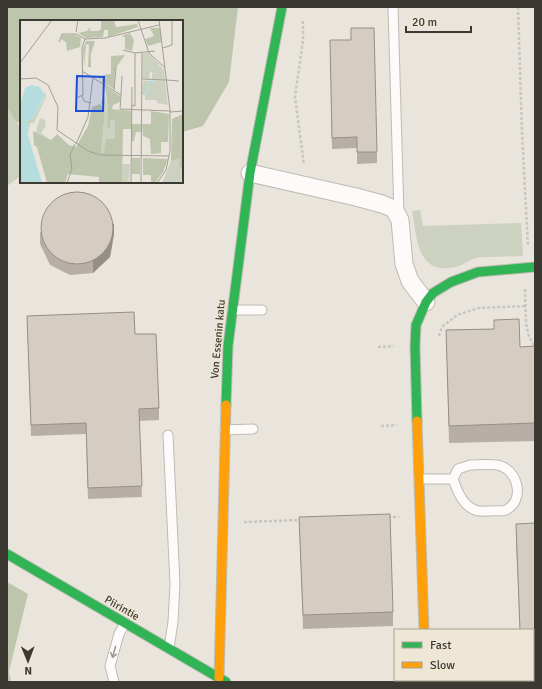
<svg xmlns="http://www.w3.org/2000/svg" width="542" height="689" viewBox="0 0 542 689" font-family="Signika,sans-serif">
	<rect width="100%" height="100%" fill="#e9e5dc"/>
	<path fill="#ccd2bf" d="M 7,107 L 21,130 L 21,176 L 7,186 Z
		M 420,210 L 423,226 L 521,223 L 523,256 C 512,256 502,257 491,257 C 486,257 481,257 476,258 C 469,260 463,265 456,267 C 417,276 417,239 412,211 Z"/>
	<path fill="#bdc5ac" d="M 7,7 L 238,7 L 229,82 L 203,126 L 182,132 L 182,21 L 21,21 L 21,123 L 16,122 L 7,107 Z
		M 7,582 L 28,594 L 9,671 L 11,682 L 7,682 Z"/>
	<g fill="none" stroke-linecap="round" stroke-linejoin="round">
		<g stroke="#bebbb3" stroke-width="11">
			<path id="lane" d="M 393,7 L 399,215
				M 232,310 L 262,310
				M 225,430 L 253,429
				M 168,435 L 175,584 L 173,622 L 169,648
				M 470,465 C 477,465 495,463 501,466 C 518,472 525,500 506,510 C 502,512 495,510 491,511 C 486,511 479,512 475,510 C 462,505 457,490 453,479 L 458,469 Z
				M 419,479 L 453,479
				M 114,682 L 110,666 L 119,634 L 125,623"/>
		</g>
		<g stroke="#bebbb3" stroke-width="19">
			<path id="street" d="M 250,173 L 356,197 L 382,204 L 394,209 L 400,220 L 404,264 L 410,281 L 426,302
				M 426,680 L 426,682"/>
		</g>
		<g stroke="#bebbb3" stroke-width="11">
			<path id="fast" d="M 226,405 L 228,346 L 250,173 L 282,7
				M 417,421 L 415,346 L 416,325 L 426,302 L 433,293 L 451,282 L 478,272 L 535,267
				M 7,554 L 226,682"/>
		</g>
		<g stroke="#bebbb3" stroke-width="11">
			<path id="slow" d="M 417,421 L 424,630
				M 219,678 L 226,405"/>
		</g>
		<path stroke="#c7c6c2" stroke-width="2.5" stroke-dasharray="3 2" stroke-linecap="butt" d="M 518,7 L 522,132 L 528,246
			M 303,21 L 303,40 L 295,97 L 304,165
			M 525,289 L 526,323 L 529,337 L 535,346
			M 439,336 L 442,327 L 457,315 L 479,308 L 526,306
			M 378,347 L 394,346
			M 381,426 L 397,425
			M 388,517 L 399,517
			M 244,522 L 301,520"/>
		<use href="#lane" stroke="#fcfbfa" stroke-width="9"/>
		<use href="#street" stroke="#fcfbfa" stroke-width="17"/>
		<use href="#fast" stroke="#30b455" stroke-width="9"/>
		<use href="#slow" stroke="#ff9f0a" stroke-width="9"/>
	</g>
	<path fill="#b7afa7" d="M 330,52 L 377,152 L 377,163 L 357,164 L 357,148 L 332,149 Z
		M 40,232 L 114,234 L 110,257 L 93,273 L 70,275 L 50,265 L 40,244 Z
		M 27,316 L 135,334 L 159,408 L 159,420 L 139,421 L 142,497 L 88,499 L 86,434 L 31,436 Z
		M 494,320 L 520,347 L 535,346 L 535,441 L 449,443 L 446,330 L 494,329 Z
		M 299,517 L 393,612 L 393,626 L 303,629 Z
		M 535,523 L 535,682 L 481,682 L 481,680 L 533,680 L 533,630 L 520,630 L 516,542 L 516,524 Z"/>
	<path fill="#958f88" d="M 114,223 L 114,234 L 110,257 L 93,273 L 93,261 Z"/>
	<path fill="#d5ccc2" stroke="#958f88" d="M 351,28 L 374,28 L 377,152 L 357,152 L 357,137 L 332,138 L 330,40 L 351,40 Z
		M41 228a36 36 0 1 1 72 0a36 36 0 1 1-72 0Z
		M 134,312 L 135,334 L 156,334 L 159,408 L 139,409 L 142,486 L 88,488 L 86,423 L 31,425 L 27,316 Z
		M 519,319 L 520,347 L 535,346 L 535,423 L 449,426 L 446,330 L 494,329 L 494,320 Z
		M 390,514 L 393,612 L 303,615 L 299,517 Z
		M 535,523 L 535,648 L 533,647 L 533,630 L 520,630 L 516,524 Z
		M 533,659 L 535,659 L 535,682 L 481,682 L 481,680 L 533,680 Z"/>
	<defs><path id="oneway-shaft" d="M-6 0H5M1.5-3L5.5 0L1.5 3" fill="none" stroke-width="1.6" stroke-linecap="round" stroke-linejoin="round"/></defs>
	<use stroke="#9c9a96" href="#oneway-shaft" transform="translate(114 652) rotate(105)"/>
	<g text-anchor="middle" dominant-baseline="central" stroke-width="3" stroke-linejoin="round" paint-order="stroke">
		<g font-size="11" fill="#3c3932" stroke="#efe7d6">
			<text transform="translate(218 339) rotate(-85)">Von Essenin katu</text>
			<text transform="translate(122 608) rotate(30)">Piirintie</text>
		</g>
	</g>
	<g transform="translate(20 20)">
		<rect width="163" height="163" fill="#e9e5dc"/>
		<path d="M 123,33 L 128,33 L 144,50 L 145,59 L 132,59 L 132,52 L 130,52 L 129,59 L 122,58 ZM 145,60 L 148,85 L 137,83 L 137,80 L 125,80 L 125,75 L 122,75 L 123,61 ZM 24,73 L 26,73 L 25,79 L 14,103 L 10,103 L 9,110 L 6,101 L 14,97 L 24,79 ZM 85,77 L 88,90 L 87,108 L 90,100 L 95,100 L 95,119 L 85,134 L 81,133 L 85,90 L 81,83 ZM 20,98 L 25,100 L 26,106 L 21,113 L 29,119 L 16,112 ZM 160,139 L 163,157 L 160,163 L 142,163 L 151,141 ZM 102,144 L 110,144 L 109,163 L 102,163 Z" fill="#ccd2bf"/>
		<path d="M 81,0 L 94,0 L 96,7 L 117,4 L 118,7 L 88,17 L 88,10 L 84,10 L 83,17 L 66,18 L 58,13 L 67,11 L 70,7 L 70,11 L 78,11 L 81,9 ZM 130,8 L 140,8 L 142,22 L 128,26 L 125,19 L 134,16 ZM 110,13 L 114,20 L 112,31 L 105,29 L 105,17 L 101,16 ZM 42,15 L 55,15 L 61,18 L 60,27 L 47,31 L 46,22 L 41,19 ZM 66,21 L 75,21 L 71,34 L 71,47 L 68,47 L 69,25 L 66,24 L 64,47 L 63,28 ZM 105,35 L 95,49 L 94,69 L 82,62 L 83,55 L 91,54 L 91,36 ZM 85,66 L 100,76 L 100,82 L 93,85 L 92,89 L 111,91 L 111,109 L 103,109 L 102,163 L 79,163 L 79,157 L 48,154 L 45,163 L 27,163 L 17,127 L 14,125 L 13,111 L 31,120 L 37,114 L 49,125 L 56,127 L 68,106 L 72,87 L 80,84 L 85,90 L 81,133 L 84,133 L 86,119 L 95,119 L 95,100 L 90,100 L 90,107 L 87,108 L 88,90 ZM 131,91 L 149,94 L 148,122 L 141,122 L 141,133 L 131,134 L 130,119 L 123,116 L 122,104 L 131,104 ZM 163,94 L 163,151 L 159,145 L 160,139 L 151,141 L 152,99 ZM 112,104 L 121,104 L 121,112 L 116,112 L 114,121 L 112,121 ZM 112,138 L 120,138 L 120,154 L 112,154 ZM 123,138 L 148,139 L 143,152 L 135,163 L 131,163 L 131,155 L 123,155 Z" fill="#bdc5ac"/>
		<path d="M 11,65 L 20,67 L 25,75 L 13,99 L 6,101 L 9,104 L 8,115 L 22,163 L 0,163 L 0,86 L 5,68 Z" fill="#b6dddd"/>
		<path fill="none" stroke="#b6dddd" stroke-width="2" d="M 127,75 L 128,63 L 135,61"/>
		<path fill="none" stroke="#a4a098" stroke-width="1" d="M 118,0 L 129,33 L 145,48M 56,12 L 58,0M 39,22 L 42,14 L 56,14 L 65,19 L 85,18 L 139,5M 143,28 L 152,25 L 152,0M 103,30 L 115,33 L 135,31M 0,43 L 32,0M 62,51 L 101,75 L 100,89 L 150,91M 0,59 L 16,58 L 28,65 L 38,87 L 37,110 L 68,131 L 80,135 L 149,136M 122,59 L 147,60M 147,60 L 159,61M 94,70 L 96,47M 101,75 L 102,56M 62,76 L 64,81 L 71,83M 56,78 L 63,75 L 62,27 L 65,19M 111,85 L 115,86 L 115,33M 150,92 L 163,91M 56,124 L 68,97 L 73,57M 47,163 L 52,149 L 50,135 L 55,124M 111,163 L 112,67M 121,163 L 122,33M 137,163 L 146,150 L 150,131 L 150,90 L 139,0"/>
		<path fill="#1d4ed8" fill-opacity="0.15" stroke="#1d4ed8" stroke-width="2" d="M 57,56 L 84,57 L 83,91 L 56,91 Z"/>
		<rect width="163" height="163" fill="none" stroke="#3c3932" stroke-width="2"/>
	</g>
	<rect width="542" height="689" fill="none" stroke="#3c3932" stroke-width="16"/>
	<rect x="394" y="629" width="140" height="52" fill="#efe7d6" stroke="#a7a194"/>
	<rect x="402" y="642" width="20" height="6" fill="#30b455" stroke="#a7a194"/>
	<text x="430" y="649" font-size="12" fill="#3c3932">Fast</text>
	<rect x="402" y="662" width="20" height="6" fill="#ff9f0a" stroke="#a7a194"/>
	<text x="430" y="669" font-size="12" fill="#3c3932">Slow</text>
	<g transform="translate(28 661) rotate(179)" stroke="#efe7d6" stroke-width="3" paint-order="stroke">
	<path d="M0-3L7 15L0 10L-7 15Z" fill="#3c3932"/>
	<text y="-6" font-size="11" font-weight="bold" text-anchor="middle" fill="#3c3932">N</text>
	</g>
	<path d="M406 26v6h65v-6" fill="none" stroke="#3c3932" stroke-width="2"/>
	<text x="412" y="26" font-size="12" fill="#3c3932" stroke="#efe7d6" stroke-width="3" paint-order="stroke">20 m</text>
</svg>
